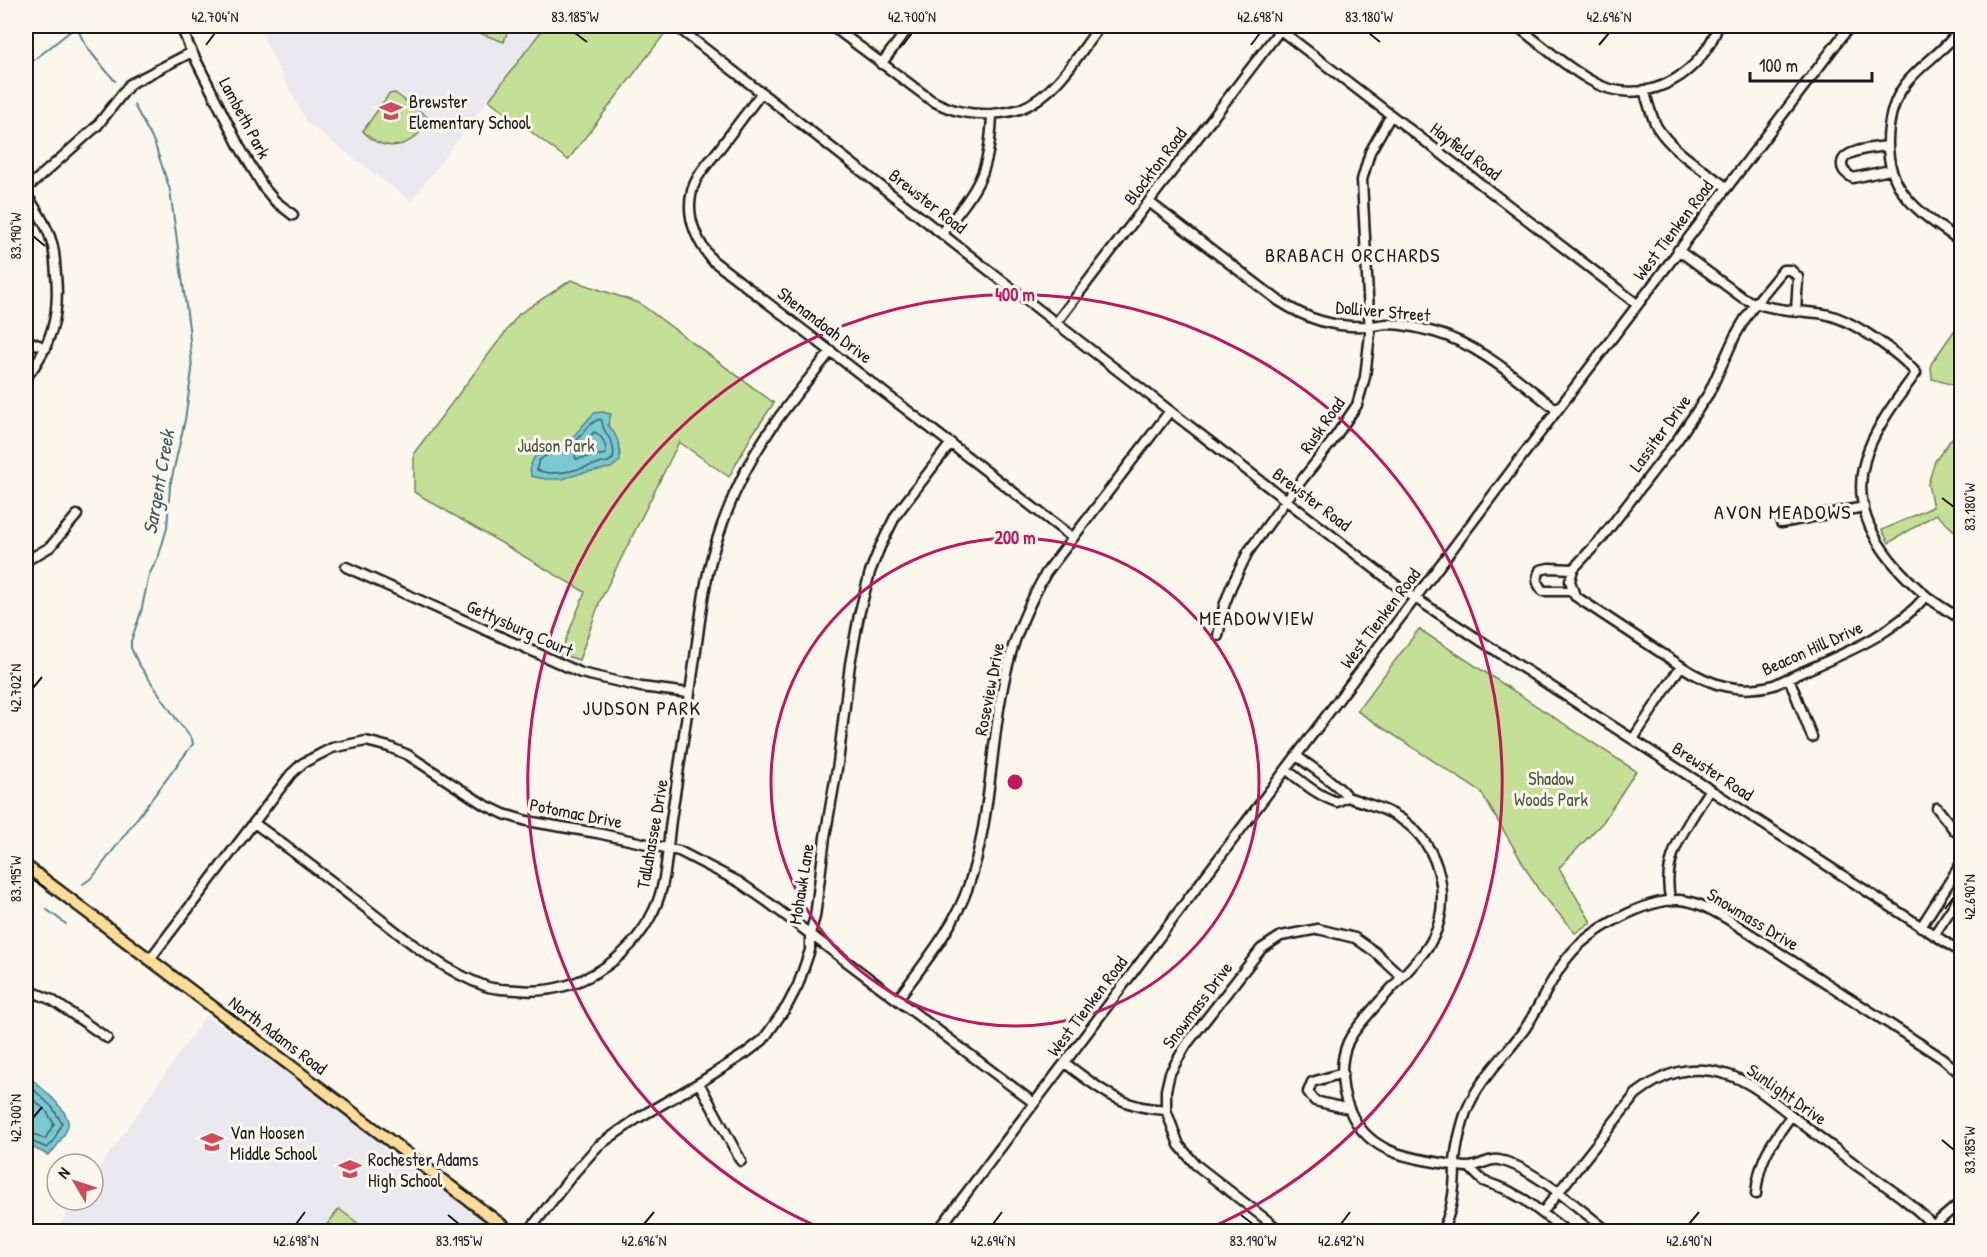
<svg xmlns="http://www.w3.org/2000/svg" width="1987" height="1257" viewBox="0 0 1987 1257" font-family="'Patrick Hand',sans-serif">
	<rect width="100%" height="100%" fill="#fbf7ec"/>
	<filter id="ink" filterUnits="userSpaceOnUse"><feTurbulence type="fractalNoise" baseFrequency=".0167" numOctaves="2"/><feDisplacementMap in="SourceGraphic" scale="12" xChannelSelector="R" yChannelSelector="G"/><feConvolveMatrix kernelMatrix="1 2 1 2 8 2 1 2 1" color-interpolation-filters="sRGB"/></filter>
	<g filter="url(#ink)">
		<path fill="#ebe9f0" d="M 257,26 L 545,26 L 411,201 L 307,123 Z
			M 206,1015 L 333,1107 L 497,1231 L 55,1232 L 77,1200 L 93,1200 L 93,1177 Z"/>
		<path fill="#c4e097" stroke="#707e5a" stroke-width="1.5" d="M 485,26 L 509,26 L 504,42 L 482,34 Z
			M 545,26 L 666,26 L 669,28 L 568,160 L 489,100 Z
			M 395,93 L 429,118 C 416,147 385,156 363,131 L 389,94 Z
			M 571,280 L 639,303 L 774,403 L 752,435 L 729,477 L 679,442 L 600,601 L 579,660 L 560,654 L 585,592 L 414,492 L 414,453 L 519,314 Z
			M 1961,321 L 1962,387 L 1961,387 L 1932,379 L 1931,364 Z
			M 1961,426 L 1961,537 L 1936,514 L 1889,543 L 1882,530 L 1933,507 L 1928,484 L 1935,461 Z
			M 1419,629 L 1636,771 L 1603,822 L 1559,868 L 1591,922 L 1575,933 L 1538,889 L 1481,792 L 1357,711 Z
			M 339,1209 L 368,1231 L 322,1231 Z"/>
		<path fill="#79c9d2" stroke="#548489" stroke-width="1.5" d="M 603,412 L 611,414 L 608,425 C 618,436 620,446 620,461 L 611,468 L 582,473 L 562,479 L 545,479 L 531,476 C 527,452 546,448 565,446 L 594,413 Z
			M 26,1075 C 36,1082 70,1111 68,1124 C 68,1130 63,1136 60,1141 C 57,1147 53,1151 48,1155 L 26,1144 Z"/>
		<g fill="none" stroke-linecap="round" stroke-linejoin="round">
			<path stroke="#416165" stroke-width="1.5" d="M 600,419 L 602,421 C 602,435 617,439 613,459 L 608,462 C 586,465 558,479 537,470 C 536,453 556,454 568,451 C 578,441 587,423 600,419 Z
				M 594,432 C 602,435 607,445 606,454 L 576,459 L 575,455 Z
				M 26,1082 L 52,1107 L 62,1123 L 53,1142 L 47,1148 L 26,1139
				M 26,1092 L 47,1112 L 54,1124 L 45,1139 L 32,1133 L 26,1132"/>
			<path stroke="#548489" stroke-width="2" d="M 77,26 C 83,47 101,64 115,81
				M 26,63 L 34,60 L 77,26
				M 83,884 L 93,877 L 193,744 L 192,739 L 177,720 L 138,663 L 131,648 L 131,641 L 141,612 L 149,575 L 159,555 L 167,528 L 170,486 L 185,420 L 192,370 L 189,328 L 170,190 L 154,142 L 134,105
				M 46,909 L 66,924"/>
			<g stroke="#1c1c1c" stroke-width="13">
				<path id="minor" d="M 181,26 L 189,46 L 239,146 L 264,188 L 275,201 L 293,215
					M 676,26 L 1056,323 L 1401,589 L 1962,953
					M 832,26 L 931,100 C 951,111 969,115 992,114
					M 1275,26 L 1637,304
					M 1517,26 C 1539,43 1579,78 1604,87 C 1653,104 1702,72 1718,26
					M 1962,26 C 1947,49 1925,61 1908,81 C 1897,94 1891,111 1889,127 C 1881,188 1916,211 1962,242
					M 881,64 L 910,26
					M 1644,90 C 1648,102 1651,116 1657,127 C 1673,152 1703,169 1726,187
					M 762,92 C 748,111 734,129 720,148 C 710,161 696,175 692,191 C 685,217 697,241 712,260 L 1073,538
					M 1887,146 C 1876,148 1844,149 1842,163 C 1841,171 1848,175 1853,178 L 1890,170
					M 26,189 L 97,126 L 130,84 L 192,52
					M 26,194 C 36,209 47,225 52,243 C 55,253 55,264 56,275 C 60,316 51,346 26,378
					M 1149,202 L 1279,301 C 1308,320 1335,328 1370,326 C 1376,326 1382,324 1388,324 C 1403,324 1419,328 1434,332 C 1481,345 1519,381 1557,410
					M 942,233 C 978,188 990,174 992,114 C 1001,113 1011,112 1020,109 C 1056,95 1078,55 1100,26
					M 1678,250 L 1743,298 C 1769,311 1796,310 1824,314 C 1850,318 1899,353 1916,373 C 1898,398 1873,430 1865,460 C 1849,515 1885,560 1924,594 C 1935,604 1949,611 1962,620
					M 1056,323 L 1280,30
					M 26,340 L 46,348
					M 1781,523 L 1864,507
					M 26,561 L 50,547 L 77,515
					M 346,567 L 581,673 L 641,687 L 689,693
					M 1572,591 L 1543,591 C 1536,583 1536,579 1540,570 L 1549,568 L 1573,569
					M 1218,636 L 1224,606 L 1231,587 L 1248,552 L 1286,500 L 1331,443 L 1357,405 L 1365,377 L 1370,334 L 1362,180 L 1370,152 L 1391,115
					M 1681,666 L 1575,596 L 1570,581 L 1573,569 L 1601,539 L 1678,439 L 1709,393 L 1735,336 L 1745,319 L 1755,304 L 1783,270 L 1791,270 L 1798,277 L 1796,312
					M 1789,678 L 1812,737
					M 1633,739 L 1681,666 C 1711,686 1739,694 1774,685 C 1827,659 1887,642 1926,596
					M 1286,769 C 1302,782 1318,796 1337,802 L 1347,797 C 1343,788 1308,765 1297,756
					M 1347,797 C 1368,804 1392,810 1409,825 C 1445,854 1454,915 1424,952 C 1406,974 1385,994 1367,1016 C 1360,1024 1352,1033 1348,1042 C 1338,1065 1341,1095 1353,1117 C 1372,1152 1405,1157 1441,1163 C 1450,1164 1459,1167 1468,1167 C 1478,1167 1489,1158 1499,1160 C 1531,1166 1582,1211 1609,1232
					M 1937,808 L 1955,831 L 1962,836
					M 254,823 C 294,852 333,882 371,912 C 407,940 442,970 485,986 C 496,990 506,989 517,990 C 574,996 629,962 654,910 C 667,883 667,850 671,820 C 679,768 687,716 694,664 C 700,624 703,585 715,546 C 727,507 745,467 768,433 C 787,404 810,378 831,351
					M 1671,901 C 1659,859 1689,823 1710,789
					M 1921,927 L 1962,862
					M 1934,935 L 1962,893
					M 150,959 L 291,774 L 303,763 L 332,748 L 366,741 L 389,747 L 408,755 L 483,804 L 504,814 L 527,821 L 597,833 L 679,851 L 739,882 L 769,903 L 1034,1103
					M 26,989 L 52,1000 L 107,1038
					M 898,999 C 923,964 954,928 968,887 C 994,813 989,732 1010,657 C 1018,627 1031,600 1046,573 L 1170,411
					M 1065,1063 C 1100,1089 1120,1108 1166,1110
					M 1343,1073 L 1312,1082 L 1308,1092 L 1315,1101 L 1349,1109
					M 699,1083 L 741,1161
					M 1469,1167 L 1483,1181 L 1505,1189 L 1525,1200 L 1567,1232
					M 1756,1194 C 1759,1158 1771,1144 1791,1116
					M 1542,1213 L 1636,1094 C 1665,1072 1690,1064 1725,1074 C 1749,1080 1771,1100 1791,1115 C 1812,1132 1834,1148 1856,1165 C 1876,1179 1926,1212 1937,1232
					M 1933,1226 L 1962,1201
					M 528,1232 L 574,1173 L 598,1146 L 638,1118 L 699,1083 L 746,1053 L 763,1040 L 787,1006 L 798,985 L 810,950 L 810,933 L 815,917 L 825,837 L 838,763 L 850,664 L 859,615 L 870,572 L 880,547 L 896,515 L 951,443
					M 937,1232 L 1517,463 L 1850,26
					M 1282,1232 L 1195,1164 L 1179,1145 L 1166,1110 L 1166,1090 L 1170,1073 L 1186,1045 L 1261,949 L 1281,936 L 1318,929 L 1355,938 L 1375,952 L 1402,977
					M 1441,1232 C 1452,1214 1455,1186 1455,1165 C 1455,1151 1461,1126 1466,1112 C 1479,1078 1506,1056 1526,1027 C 1541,1004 1551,978 1568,957 C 1589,930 1646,899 1679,900 C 1697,901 1711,910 1726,918 L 1942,1058 L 1962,1075"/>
			</g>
			<g stroke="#1c1c1c" stroke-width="15">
				<path id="major" d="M 26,866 L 511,1232"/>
			</g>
			<use href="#minor" stroke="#fbf7ec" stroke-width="8"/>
			<use href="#major" stroke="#fedd96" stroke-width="10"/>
		</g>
	</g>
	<path fill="none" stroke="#1c1c1c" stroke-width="2" d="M 575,33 L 587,42M 1369,33 L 1380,42M 206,45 L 215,33M 903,45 L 912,33M 1251,45 L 1260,33M 1599,45 L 1609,33M 33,236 L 45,246M 1942,498 L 1954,507M 33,688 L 42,677M 33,879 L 45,888M 1945,909 L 1954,897M 33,1118 L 42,1107M 1942,1140 L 1954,1150M 448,1215 L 459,1224M 1241,1215 L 1253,1224M 296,1224 L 305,1212M 644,1224 L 654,1212M 993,1224 L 1002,1212M 1341,1224 L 1350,1212M 1689,1224 L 1699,1212"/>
	<g fill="none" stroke="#c2185b" stroke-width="3">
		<circle cx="1015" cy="782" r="244"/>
		<path d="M825 1230A487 487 0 1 1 1205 1230"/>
	</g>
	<defs>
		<g id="school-bare" transform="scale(1.8)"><path d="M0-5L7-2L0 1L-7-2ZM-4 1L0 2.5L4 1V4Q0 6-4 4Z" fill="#d1495b" stroke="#fbf7ec" stroke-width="2.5" paint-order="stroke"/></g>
	</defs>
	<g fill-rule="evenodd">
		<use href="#school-bare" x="391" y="111"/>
		<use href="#school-bare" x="212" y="1142"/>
		<use href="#school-bare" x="350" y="1169"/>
	</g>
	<g text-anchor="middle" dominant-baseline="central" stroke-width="6" stroke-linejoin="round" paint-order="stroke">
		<g font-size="18" fill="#1c1c1c" stroke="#fbf7ec" text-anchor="start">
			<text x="409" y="101">Brewster<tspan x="409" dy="21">Elementary School</tspan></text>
			<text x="230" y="1132">Van Hoosen<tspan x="230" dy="21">Middle School</tspan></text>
			<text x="368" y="1159">Rochester Adams<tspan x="368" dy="21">High School</tspan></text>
		</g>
		<g font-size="18" fill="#1c1c1c" stroke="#fbf7ec">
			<text transform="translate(245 118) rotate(62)">Lambeth Park</text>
			<text transform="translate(1466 151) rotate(37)">Hayfield Road</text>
			<text transform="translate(1155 166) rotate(-53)">Blockton Road</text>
			<text transform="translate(928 201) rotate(38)">Brewster Road</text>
			<text transform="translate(1673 230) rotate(-53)">West Tienken Road</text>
			<text transform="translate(1383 311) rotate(5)">Dolliver Street</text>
			<text transform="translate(825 325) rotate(37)">Shenandoah Drive</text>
			<text transform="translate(1322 425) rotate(-55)">Rusk Road</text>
			<text transform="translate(1660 433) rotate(-54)">Lassiter Drive</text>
			<text transform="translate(1312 499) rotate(37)">Brewster Road</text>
			<text transform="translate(1380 618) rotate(-53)">West Tienken Road</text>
			<text transform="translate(520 628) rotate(24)">Gettysburg Court</text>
			<text transform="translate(1812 648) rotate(-24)">Beacon Hill Drive</text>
			<text transform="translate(989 689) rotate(-79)">Roseview Drive</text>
			<text transform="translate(1713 771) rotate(33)">Brewster Road</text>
			<text transform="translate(576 813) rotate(11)">Potomac Drive</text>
			<text transform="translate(652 834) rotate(-80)">Tallahassee Drive</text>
			<text transform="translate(801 884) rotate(-81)">Mohawk Lane</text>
			<text transform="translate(1753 919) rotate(31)">Snowmass Drive</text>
			<text transform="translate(1197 1005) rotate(-53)">Snowmass Drive</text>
			<text transform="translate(1087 1006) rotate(-53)">West Tienken Road</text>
			<text transform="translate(278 1035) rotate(37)">North Adams Road</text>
			<text transform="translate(1787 1094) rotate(35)">Sunlight Drive</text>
		</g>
		<g font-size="18" fill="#4e5741" stroke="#fbf7ec">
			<text x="556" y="445">Judson Park</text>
			<text x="1551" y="778">Shadow<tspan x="1551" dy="21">Woods Park</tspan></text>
		</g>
		<g font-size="20" letter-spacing="1.5" fill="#1c1c1c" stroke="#fbf7ec">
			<text x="1353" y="254">BRABACH ORCHARDS</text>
			<text x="1783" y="511">AVON MEADOWS</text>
			<text x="1257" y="617">MEADOWVIEW</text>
			<text x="642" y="707">JUDSON PARK</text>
		</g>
		<g font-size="20" font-style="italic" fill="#3d595c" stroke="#fbf7ec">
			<text transform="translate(158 482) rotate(-80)">Sargent Creek</text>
		</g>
	</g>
	<circle cx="1015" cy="782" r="9" fill="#c2185b" stroke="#fbf7ec" stroke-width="3"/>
	<g font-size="18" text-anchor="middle" font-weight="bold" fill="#c2185b" stroke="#fbf7ec" stroke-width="6" stroke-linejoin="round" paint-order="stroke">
		<text x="1015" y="301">400 m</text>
		<text x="1015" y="544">200 m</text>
	</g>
	<rect width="1987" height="1257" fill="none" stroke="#fbf7ec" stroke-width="66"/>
	<g transform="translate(75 1182) rotate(309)"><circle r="28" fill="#fbf7ec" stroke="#a29f99" stroke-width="1.5"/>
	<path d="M0-4.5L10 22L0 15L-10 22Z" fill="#d1495b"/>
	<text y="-9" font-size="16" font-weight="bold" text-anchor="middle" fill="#1c1c1c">N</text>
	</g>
	<path d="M1750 72v9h122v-9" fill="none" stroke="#1c1c1c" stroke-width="3"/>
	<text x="1759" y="72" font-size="18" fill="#1c1c1c" stroke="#fbf7ec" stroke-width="4.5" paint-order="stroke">100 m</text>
	<rect x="33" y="33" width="1921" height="1191" fill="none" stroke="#1c1c1c" stroke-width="2"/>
	<g font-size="15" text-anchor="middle" fill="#1c1c1c">
		<text x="215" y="22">42.704°N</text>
		<text x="575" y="22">83.185°W</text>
		<text x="912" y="22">42.700°N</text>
		<text x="1260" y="22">42.698°N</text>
		<text x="1369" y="22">83.180°W</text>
		<text x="1609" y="22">42.696°N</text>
		<text transform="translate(16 236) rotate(-90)" y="5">83.190°W</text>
		<text transform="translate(1970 507) rotate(-90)" y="5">83.180°W</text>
		<text transform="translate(16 688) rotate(-90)" y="5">42.702°N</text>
		<text transform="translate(16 879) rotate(-90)" y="5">83.195°W</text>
		<text transform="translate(1970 897) rotate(-90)" y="5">42.690°N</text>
		<text transform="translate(16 1118) rotate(-90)" y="5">42.700°N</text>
		<text transform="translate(1970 1150) rotate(-90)" y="5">83.185°W</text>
		<text x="296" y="1246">42.698°N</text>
		<text x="459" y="1246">83.195°W</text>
		<text x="644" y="1246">42.696°N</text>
		<text x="993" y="1246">42.694°N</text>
		<text x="1253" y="1246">83.190°W</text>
		<text x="1341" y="1246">42.692°N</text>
		<text x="1689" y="1246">42.690°N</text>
	</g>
</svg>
